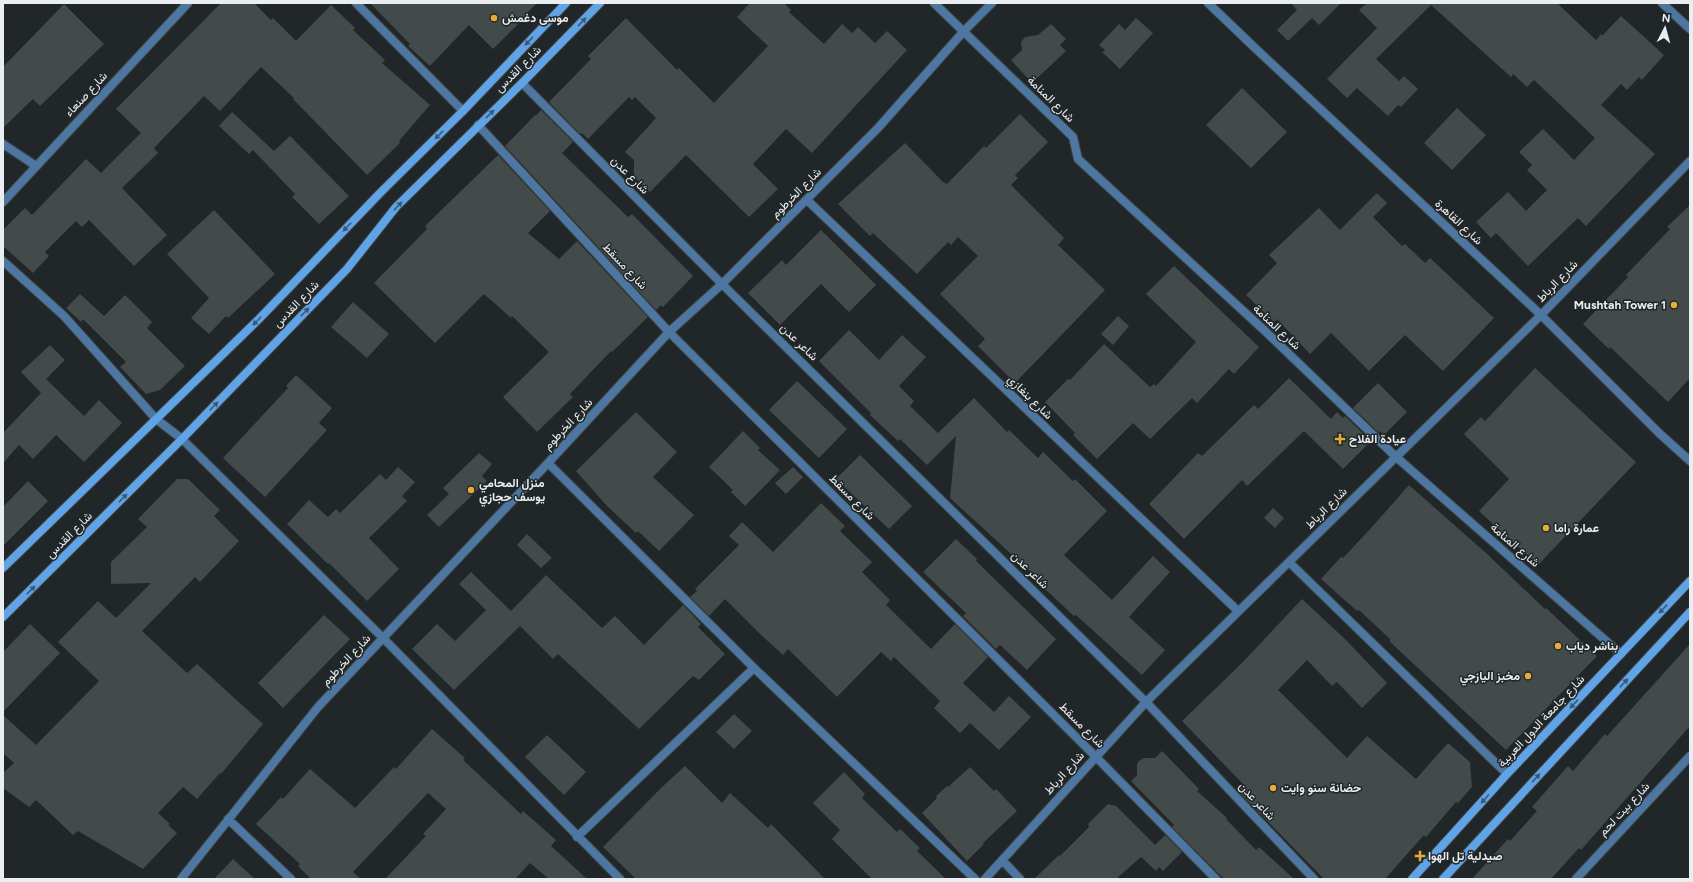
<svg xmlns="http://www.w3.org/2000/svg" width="1693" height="882" viewBox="0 0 1693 882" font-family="Figtree,Vazirmatn,sans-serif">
	<rect width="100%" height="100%" fill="#212729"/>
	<path fill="#434a4a" d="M 221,3 L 254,3 L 271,20 L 273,18 L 296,41 L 331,5 L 355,28 L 353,30 L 385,60 L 382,63 L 430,105 L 399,141 L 400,143 L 367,175 L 293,99 L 294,98 L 261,67 L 220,111 L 204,96 L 154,148 L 158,153 L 122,188 L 167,235 L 134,266 L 89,220 L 82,227 L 76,221 L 45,252 L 49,256 L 33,273 L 3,246 L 3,230 L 25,208 L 32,215 L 86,159 L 101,173 L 141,133 L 116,109 Z
		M 370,3 L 537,3 L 526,14 L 527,15 L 493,49 L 469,25 L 430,66 L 408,46 L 410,44 Z
		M 750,3 L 784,3 L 791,10 L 789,12 L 824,44 L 842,24 L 852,33 L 858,27 L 875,43 L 887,31 L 907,50 L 812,153 L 786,129 L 753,164 L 778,189 L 749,217 L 686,155 L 650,192 L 634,177 L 634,160 L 625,152 L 656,118 L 635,97 L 632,100 L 629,97 L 588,139 L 582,133 L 580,134 L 549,102 L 591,59 L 588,56 L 626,18 L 677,70 L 679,68 L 714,103 L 768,46 L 737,17 Z
		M 1291,3 L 1341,3 L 1319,25 L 1312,18 L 1288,41 L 1277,30 L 1297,10 Z
		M 1367,3 L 1557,3 L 1596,40 L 1601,34 L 1602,36 L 1621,16 L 1664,55 L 1642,80 L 1639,77 L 1627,90 L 1621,84 L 1601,105 L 1655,154 L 1586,226 L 1578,218 L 1528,266 L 1496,233 L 1491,238 L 1476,222 L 1508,192 L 1526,211 L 1547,190 L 1527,170 L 1532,165 L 1519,152 L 1543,129 L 1574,160 L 1595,138 L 1534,80 L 1527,87 L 1513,74 L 1511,77 L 1431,5 L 1376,59 L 1399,81 L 1404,76 L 1418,89 L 1401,107 L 1398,105 L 1388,116 L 1357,88 L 1347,98 L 1327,79 L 1377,28 L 1359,10 Z
		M 64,4 L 104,44 L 40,106 L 33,99 L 3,128 L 3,67 Z
		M 1136,18 L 1153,33 L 1120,69 L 1102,52 L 1105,50 L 1099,45 L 1119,24 L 1125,30 Z
		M 1051,24 L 1066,39 L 1060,45 L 1066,51 L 1032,83 L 1011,60 L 1022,50 L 1021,42 L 1025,37 L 1038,35 Z
		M 1242,88 L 1287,132 L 1251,168 L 1206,125 Z
		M 1457,108 L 1486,135 L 1452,170 L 1424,143 Z
		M 541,110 L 573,142 L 562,153 L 628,217 L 632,214 L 693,276 L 663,307 L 661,305 L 656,310 L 505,146 L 535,115 L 536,116 Z
		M 232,112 L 274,151 L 290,136 L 349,196 L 319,224 L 292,197 L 295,194 L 253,150 L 249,154 L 219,126 Z
		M 1020,114 L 1048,142 L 1015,175 L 1018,178 L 1011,185 L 1064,238 L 1058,245 L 1105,290 L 1015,383 L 978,346 L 985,339 L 940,294 L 978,256 L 958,237 L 951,245 L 948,242 L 917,274 L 873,233 L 870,236 L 838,204 L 905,143 L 943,182 L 947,184 L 984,146 L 986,148 Z
		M 498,155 L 550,211 L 528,233 L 559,259 L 577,241 L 648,317 L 612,352 L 611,351 L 570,394 L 573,397 L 537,432 L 503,397 L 549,352 L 512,316 L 511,318 L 484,294 L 435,343 L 374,283 L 427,229 L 425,226 Z
		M 1377,193 L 1387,203 L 1373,217 L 1402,246 L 1405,244 L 1425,263 L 1430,258 L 1494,318 L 1443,371 L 1405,335 L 1369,371 L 1331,333 L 1310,354 L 1277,319 L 1274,322 L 1246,295 L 1277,263 L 1269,255 L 1319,208 L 1340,230 Z
		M 1690,205 L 1690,378 L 1668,402 L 1610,347 L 1609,349 L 1583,324 L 1628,277 L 1626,275 L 1670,229 L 1667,227 Z
		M 214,210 L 275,274 L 228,318 L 226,316 L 209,334 L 191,318 L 209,298 L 167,254 Z
		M 821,230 L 876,285 L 849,312 L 821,284 L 780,325 L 748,293 L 782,260 L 786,265 Z
		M 1174,266 L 1259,347 L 1234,374 L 1229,369 L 1197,403 L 1192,398 L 1150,439 L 1133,423 L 1097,459 L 1073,435 L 1075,433 L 1045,402 L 1068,379 L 1070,380 L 1104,344 L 1150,387 L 1154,384 L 1156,386 L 1196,342 L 1146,294 Z
		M 80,294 L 104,316 L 125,295 L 152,322 L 147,328 L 185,366 L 160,390 L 146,394 L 120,367 L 126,362 L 83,319 L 81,322 L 66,308 Z
		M 353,302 L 389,334 L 367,358 L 331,327 Z
		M 1118,316 L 1129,326 L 1113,345 L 1101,334 Z
		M 849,330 L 879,360 L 902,335 L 926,357 L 899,386 L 914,401 L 910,406 L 938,433 L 974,398 L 1007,432 L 1009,430 L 1038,458 L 1043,452 L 1073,481 L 1075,479 L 1107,511 L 1064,555 L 1112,600 L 1153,556 L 1170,572 L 1129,617 L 1165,650 L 1142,675 L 1076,615 L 1074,616 L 1032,577 L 1034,575 L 950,498 L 956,436 L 927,465 L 900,439 L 898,441 L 870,415 L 871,413 L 819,361 Z
		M 50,345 L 65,360 L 46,379 L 84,416 L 99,400 L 122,423 L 84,462 L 56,435 L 33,459 L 19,445 L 3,463 L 3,433 L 41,393 L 21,372 Z
		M 1535,368 L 1636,462 L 1538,565 L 1479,511 L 1509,479 L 1464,434 L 1481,417 L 1485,421 Z
		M 296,375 L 332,408 L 319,423 L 327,430 L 265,497 L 223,458 L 288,388 L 286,386 Z
		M 1289,378 L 1331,419 L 1337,412 L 1343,418 L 1345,416 L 1371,441 L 1343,469 L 1304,431 L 1247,486 L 1242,480 L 1184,539 L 1149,504 L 1198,453 L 1202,456 L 1254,405 L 1258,409 Z
		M 797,381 L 847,429 L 819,458 L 769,410 Z
		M 1378,383 L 1407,412 L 1384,435 L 1380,431 L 1379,433 L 1353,408 Z
		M 636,412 L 677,452 L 653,477 L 694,515 L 659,551 L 638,531 L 636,533 L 607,506 L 576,471 Z
		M 743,431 L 760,448 L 758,450 L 780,470 L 745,506 L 731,492 L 733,490 L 709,467 Z
		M 479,453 L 492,464 L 482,476 L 487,481 L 439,527 L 427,515 L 449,494 L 443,488 Z
		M 860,455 L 912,506 L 889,529 L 836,479 Z
		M 398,467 L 415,482 L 402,496 L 407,501 L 369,538 L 399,569 L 367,601 L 329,563 L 328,564 L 287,524 L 309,500 L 328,517 L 336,509 L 340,513 L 380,474 L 386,480 Z
		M 793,467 L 803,477 L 786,494 L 775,483 Z
		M 177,479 L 188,479 L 220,510 L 214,516 L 239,541 L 200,582 L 195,577 L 142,631 L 187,673 L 197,664 L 263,724 L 221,774 L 220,773 L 197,799 L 183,787 L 158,813 L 170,824 L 168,825 L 177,833 L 143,869 L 78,831 L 73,835 L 36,800 L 29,807 L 3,788 L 3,773 L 14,763 L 3,753 L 3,715 L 36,745 L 99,681 L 58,642 L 98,601 L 116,618 L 151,583 L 111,584 L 111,562 L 147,527 L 138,519 Z
		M 28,481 L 48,501 L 3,546 L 3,507 Z
		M 1409,485 L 1486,553 L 1545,609 L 1546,608 L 1597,656 L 1506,750 L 1389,641 L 1391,640 L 1359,610 L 1357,611 L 1321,579 L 1341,557 L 1343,558 L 1372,527 Z
		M 821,503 L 845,526 L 840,531 L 872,562 L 862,572 L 890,600 L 886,605 L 931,649 L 955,624 L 988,657 L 963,683 L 994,712 L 1009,696 L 1031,717 L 999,750 L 970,723 L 960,733 L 934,708 L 940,701 L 894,657 L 891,661 L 881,652 L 837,697 L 788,649 L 783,655 L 758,632 L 725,599 L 709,616 L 690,597 L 697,591 L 695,589 L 739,545 L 729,536 L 742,522 L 773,552 Z
		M 1273,508 L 1284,518 L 1275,528 L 1264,518 Z
		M 527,534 L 552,558 L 541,568 L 517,545 Z
		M 956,539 L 977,559 L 976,561 L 1056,639 L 1027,670 L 1000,645 L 996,649 L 963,616 L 966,613 L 923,572 Z
		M 471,572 L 511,611 L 546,575 L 602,628 L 615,616 L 644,645 L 683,605 L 701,624 L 698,627 L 725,654 L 699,680 L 693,676 L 639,729 L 558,654 L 553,659 L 520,626 L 454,690 L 412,649 L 437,624 L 455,641 L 486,610 L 459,584 Z
		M 1302,599 L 1346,640 L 1387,683 L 1362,708 L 1337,682 L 1332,686 L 1307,660 L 1278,690 L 1347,758 L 1367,736 L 1416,779 L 1448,743 L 1470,762 L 1472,787 L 1458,803 L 1456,802 L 1426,837 L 1424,835 L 1385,879 L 1324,879 L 1237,790 L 1243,784 L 1182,721 L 1242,663 Z
		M 324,615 L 350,639 L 283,708 L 258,683 Z
		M 30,624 L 60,653 L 3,712 L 3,652 Z
		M 1690,644 L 1690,726 L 1581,850 L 1579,848 L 1551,879 L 1472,879 L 1508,839 L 1510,841 L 1537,811 L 1532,807 L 1568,766 L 1573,771 L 1605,734 L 1607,736 Z
		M 734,714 L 752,731 L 734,749 L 716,732 Z
		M 432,729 L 465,758 L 463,760 L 521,814 L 523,811 L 556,840 L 551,846 L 587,879 L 549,879 L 530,863 L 515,879 L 385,879 L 426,836 L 423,834 L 446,809 L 428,793 L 353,872 L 361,879 L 311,879 L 298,866 L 300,864 L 256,824 L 281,797 L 283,799 L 310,769 L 355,808 L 394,767 L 396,769 Z
		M 547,735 L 586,772 L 564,795 L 525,757 Z
		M 1162,751 L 1199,789 L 1197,791 L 1227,818 L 1226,819 L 1256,850 L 1259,847 L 1294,879 L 1224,879 L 1172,827 L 1174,825 L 1131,781 L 1137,775 L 1137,764 L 1139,761 L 1144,758 L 1155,758 Z
		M 685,766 L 722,803 L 730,793 L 768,828 L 771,824 L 825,879 L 636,879 L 603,847 L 661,788 Z
		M 970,767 L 994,791 L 996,789 L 1017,811 L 983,843 L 984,844 L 967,861 L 922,813 L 937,798 L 936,796 L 947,786 L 948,787 Z
		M 844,772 L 865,794 L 862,798 L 897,832 L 900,829 L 920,848 L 917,851 L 946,879 L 872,879 L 832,839 L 840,830 L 813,803 Z
		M 1108,804 L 1116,806 L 1155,845 L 1165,835 L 1182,852 L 1163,871 L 1159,867 L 1156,871 L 1141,857 L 1116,879 L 1034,879 L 1059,855 L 1060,856 L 1089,827 L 1088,824 Z
		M 233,859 L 255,879 L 214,879 Z"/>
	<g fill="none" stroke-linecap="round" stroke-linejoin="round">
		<g stroke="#3d4345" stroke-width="10">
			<path id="lane" d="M 522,83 L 722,284"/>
		</g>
		<g stroke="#3d4345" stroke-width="10">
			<path id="street" d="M 356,3 L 463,111
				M 934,3 L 1073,137 L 1078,159 L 1265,331 L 1395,456 L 1621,654
				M 1208,3 L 1255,48 L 1541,315 L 1659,433 L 1690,461
				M 1662,3 L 1690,29
				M 478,125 L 669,332 L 1095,756 L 1216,879
				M 3,144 L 36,166
				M 807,200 L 1238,611
				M 3,202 L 188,3
				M 3,261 L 64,316 L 156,419 L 182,439 L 383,638 L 620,879
				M 722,284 L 1146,702 L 1314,879
				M 548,463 L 754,668 L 975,879
				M 1289,562 L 1507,774
				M 228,819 L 291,879
				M 577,837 L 754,668
				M 1002,860 L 1020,879
				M 181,879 L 318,707 L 548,463 L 669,332 L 722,284 L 878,128 L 964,31 L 992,3
				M 985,879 L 1146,702 L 1541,315 L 1690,161
				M 1576,879 L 1690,756"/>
		</g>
		<g stroke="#3d4345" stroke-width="10">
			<path id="secondary" d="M 3,568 L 259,319 L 381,192 L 463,111 L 566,3
				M 3,617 L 182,439 L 347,269 L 396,207 L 522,83 L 600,3
				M 1412,879 L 1507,774 L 1690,581
				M 1443,879 L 1690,612"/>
		</g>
		<use href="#lane" stroke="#4d76a0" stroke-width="8"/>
		<use href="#street" stroke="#4d76a0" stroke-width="8"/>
		<use href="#secondary" stroke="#60a3e7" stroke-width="8"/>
	</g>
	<defs><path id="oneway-solid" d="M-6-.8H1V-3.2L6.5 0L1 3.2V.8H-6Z"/></defs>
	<g fill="#3a5975">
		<use href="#oneway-solid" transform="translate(582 22) rotate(-46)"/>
		<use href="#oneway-solid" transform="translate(529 41) rotate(134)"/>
		<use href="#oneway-solid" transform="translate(490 114) rotate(-44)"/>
		<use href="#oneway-solid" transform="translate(439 135) rotate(135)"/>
		<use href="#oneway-solid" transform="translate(398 206) rotate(-47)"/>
		<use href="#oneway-solid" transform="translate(347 227) rotate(134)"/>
		<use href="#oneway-solid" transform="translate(305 312) rotate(-46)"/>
		<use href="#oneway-solid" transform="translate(257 321) rotate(135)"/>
		<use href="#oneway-solid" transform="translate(214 406) rotate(-46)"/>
		<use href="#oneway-solid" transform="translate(123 498) rotate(-45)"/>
		<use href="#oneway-solid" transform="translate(31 590) rotate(-45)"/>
		<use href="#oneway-solid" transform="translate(1663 609) rotate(133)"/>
		<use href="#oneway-solid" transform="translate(1624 683) rotate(-47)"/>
		<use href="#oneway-solid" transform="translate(1574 704) rotate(133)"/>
		<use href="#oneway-solid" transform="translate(1536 778) rotate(-47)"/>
		<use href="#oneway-solid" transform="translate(1485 799) rotate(132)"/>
	</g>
	<g fill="#e7ac36" stroke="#212729" stroke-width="1.5">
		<circle cx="494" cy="18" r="4"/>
		<circle cx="1674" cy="305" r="4"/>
		<path d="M1338 433h4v4h4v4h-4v4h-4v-4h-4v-4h4z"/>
		<circle cx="471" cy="490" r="4"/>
		<circle cx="1546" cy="528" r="4"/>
		<circle cx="1558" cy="646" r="4"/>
		<circle cx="1528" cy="676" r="4"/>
		<circle cx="1273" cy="788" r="4"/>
		<path d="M1418 850h4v4h4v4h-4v4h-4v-4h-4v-4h4z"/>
	</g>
	<g text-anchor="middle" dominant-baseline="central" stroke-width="3" stroke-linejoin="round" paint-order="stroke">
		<g font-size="12" font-weight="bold" fill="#eaeef0" stroke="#212729" text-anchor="start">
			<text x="502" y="18">موسى دغمش</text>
			<text x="1666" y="305" text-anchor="end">Mushtah Tower 1</text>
			<text x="1349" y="439">عيادة الفلاح</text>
			<text x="479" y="483">منزل المحامي<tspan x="479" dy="14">يوسف حجازي</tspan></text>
			<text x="1554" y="528">عمارة راما</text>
			<text x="1566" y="646">بناشر دياب</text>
			<text x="1520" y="676" text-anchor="end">مخبز اليازجي</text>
			<text x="1281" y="788">حضانة سنو وايت</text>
			<text x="1428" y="856">صيدلية تل الهوا</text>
		</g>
		<g font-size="12" fill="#eaeef0" stroke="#212729">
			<text transform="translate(518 69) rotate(-45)">شارع القدس</text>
			<text transform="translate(86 94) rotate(-47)">شارع صنعاء</text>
			<text transform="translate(1051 99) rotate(44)">شارع المنامة</text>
			<text transform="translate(630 175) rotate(45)">شارع عدن</text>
			<text transform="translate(796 193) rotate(-45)">شارع الخرطوم</text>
			<text transform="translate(1459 222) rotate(43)">شارع القاهرة</text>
			<text transform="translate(625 266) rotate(47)">شارع مسقط</text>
			<text transform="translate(1557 281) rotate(-46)">شارع الرباط</text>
			<text transform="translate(296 304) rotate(-46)">شارع القدس</text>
			<text transform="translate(1277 327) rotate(43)">شارع المنامة</text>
			<text transform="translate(799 342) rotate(44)">شاعر عدن</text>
			<text transform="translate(1030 397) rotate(44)">شارع بنغازي</text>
			<text transform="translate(568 424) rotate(-47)">شارع الخرطوم</text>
			<text transform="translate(852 497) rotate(45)">شارع مسقط</text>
			<text transform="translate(1326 508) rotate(-45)">شارع الرباط</text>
			<text transform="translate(69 535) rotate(-45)">شارع القدس</text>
			<text transform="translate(1515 545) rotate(41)">شارع المنامة</text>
			<text transform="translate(1030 570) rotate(45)">شاعر عدن</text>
			<text transform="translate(346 660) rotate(-47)">شارع الخرطوم</text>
			<text transform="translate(1541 721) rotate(-47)">شارع جامعة الدول العربية</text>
			<text transform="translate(1082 725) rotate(45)">شارع مسقط</text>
			<text transform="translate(1064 773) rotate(-48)">شارع الرباط</text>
			<text transform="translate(1257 801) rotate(47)">شاعر عدن</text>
			<text transform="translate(1624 809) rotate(-47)">شارع بيت لحم</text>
		</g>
	</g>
	<rect width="1693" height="882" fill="none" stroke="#eaeef0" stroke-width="8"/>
	<g transform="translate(1665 28) rotate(6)" stroke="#212729" stroke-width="3" paint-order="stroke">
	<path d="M0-3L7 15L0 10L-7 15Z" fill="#eaeef0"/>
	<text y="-6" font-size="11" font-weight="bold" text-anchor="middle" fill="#eaeef0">N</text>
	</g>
</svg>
